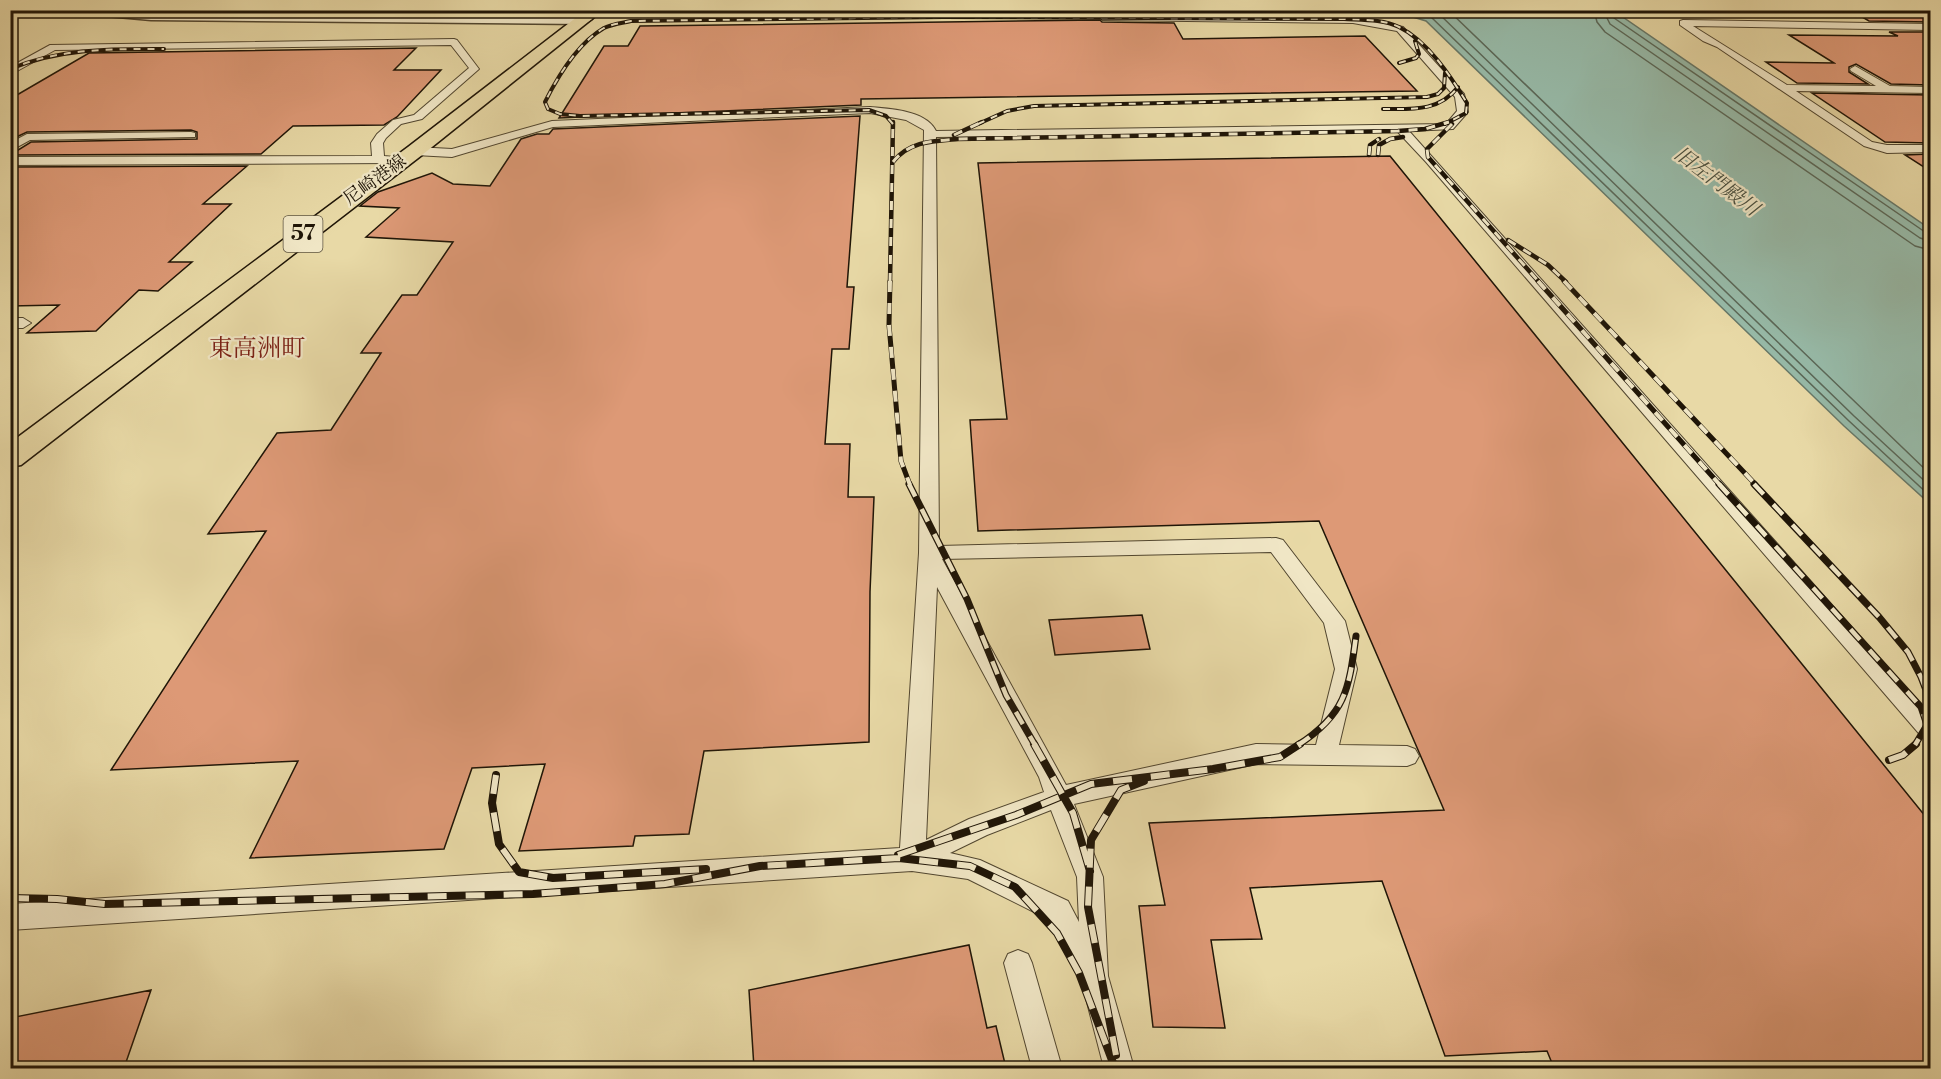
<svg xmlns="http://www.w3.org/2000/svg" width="1941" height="1079" viewBox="0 0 1941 1079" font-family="'Libre Bodoni','Noto Serif JP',serif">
	<rect width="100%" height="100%" fill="#e8d9a6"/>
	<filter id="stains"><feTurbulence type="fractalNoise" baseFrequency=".00333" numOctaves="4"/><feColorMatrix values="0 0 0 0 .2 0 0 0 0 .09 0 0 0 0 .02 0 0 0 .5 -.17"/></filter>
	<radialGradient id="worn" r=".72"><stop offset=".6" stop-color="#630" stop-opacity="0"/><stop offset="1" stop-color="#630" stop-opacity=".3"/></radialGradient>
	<path fill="#97baa8" stroke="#677868" stroke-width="1.5" d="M 1393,11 L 1614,11 L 1930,229 L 1930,504 L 1844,426 L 1426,21 Z"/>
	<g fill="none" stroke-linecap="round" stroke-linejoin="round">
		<path stroke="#5b6858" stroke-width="1.5" d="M 1418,10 L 1431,17 L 1849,421 L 1930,496
			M 1435,10 L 1854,416 L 1930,486
			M 1448,10 L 1930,474
			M 1594,10 L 1597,22 L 1605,32 L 1915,246 L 1930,250
			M 1603,10 L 1610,24 L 1920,238 L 1930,241
			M 1611,10 L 1614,18 L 1925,232 L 1930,233"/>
	</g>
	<path fill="#dd9976" stroke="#1f1507" stroke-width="1.5" d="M 1850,10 L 1930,10 L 1930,22 L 1869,21 Z
		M 1100,20 L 1102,22 L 1174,23 L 1183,39 L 1365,36 L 1417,91 L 861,99 L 861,105 L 559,118 L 604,46 L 628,46 L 640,26 Z
		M 1889,32 L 1930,32 L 1930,85 L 1891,84 L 1856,64 L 1849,67 L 1849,72 L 1868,84 L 1797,83 L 1766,62 L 1834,63 L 1789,35 L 1898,36 Z
		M 416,48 L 394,70 L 441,70 L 397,117 L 384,125 L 293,126 L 261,154 L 10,155 L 31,142 L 197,139 L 197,132 L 191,130 L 27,132 L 10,140 L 10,99 L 89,53 Z
		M 1812,93 L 1930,95 L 1930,143 L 1885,142 Z
		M 860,116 L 847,287 L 854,287 L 849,349 L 832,349 L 825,444 L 850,444 L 848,497 L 874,497 L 870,592 L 869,742 L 704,751 L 689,834 L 635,836 L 633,846 L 519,851 L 545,764 L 472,768 L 444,849 L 250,858 L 298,761 L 111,770 L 266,531 L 208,534 L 277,433 L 331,430 L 381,353 L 361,353 L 402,295 L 417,295 L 453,242 L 366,237 L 399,208 L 360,206 L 378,192 L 432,173 L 453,184 L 490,186 L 521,139 L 537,134 L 549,134 L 553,129 Z
		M 1930,154 L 1930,171 L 1905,155 Z
		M 1390,156 L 1930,822 L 1930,1068 L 1554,1068 L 1547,1051 L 1445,1056 L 1382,881 L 1250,888 L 1262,939 L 1211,940 L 1225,1028 L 1153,1027 L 1139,906 L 1165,905 L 1149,823 L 1444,810 L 1319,521 L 978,531 L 970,420 L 1007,419 L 978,163 Z
		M 247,166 L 203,204 L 231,204 L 169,262 L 192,262 L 158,291 L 139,290 L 96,331 L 27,333 L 59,305 L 10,306 L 10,167 Z
		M 1142,615 L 1150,649 L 1055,655 L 1049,620 Z
		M 969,945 L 987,1028 L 996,1026 L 1006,1068 L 754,1068 L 749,990 Z
		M 151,990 L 124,1068 L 10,1068 L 10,1018 Z"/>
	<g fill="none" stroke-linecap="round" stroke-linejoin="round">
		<g stroke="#51462f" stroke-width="2">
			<path id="service" d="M 1105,15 L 1353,17 L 1403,27 L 1464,94 L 1468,112 L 1453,129 L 1409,131 L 1930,715 L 1930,739 L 1922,737 L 1426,162 L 1397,131 L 936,137 L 939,546 L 1276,538 L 1283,540 L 1345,621 L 1357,669 L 1339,745 L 1407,746 L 1415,749 L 1419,756 L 1415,763 L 1407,766 L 1256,764 L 1074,804 L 1103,877 L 1108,976 L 1134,1068 L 1104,1068 L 1082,983 L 1048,919 L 968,879 L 912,871 L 10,930 L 10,904 L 900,848 L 919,553 L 924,130 L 906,120 L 870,113 L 553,127 L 452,157 L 415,155 L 409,151 L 415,147 L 452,149 L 552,121 L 870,107 C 890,109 926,110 936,131 L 1446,124 L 1457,111 L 1455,97 L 1397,31 L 1353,23 L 1102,20 L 1102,16 ZM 1271,552 L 1324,623 L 1335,669 L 1316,745 L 1256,744 L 1066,785 L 942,559 ZM 937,587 L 1039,777 L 1044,792 L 969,819 L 926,840 ZM 1051,810 L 1077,877 L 1079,922 L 1068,901 L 980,860 L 950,853 L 987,835 Z
				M 1683,20 L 1930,24 L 1930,30 L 1693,26 L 1787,85 L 1876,86 L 1851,71 L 1850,69 L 1855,66 L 1890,86 L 1930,87 L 1930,93 L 1796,91 L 1872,142 L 1887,145 L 1930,145 L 1930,152 L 1887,153 L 1864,146 L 1717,47 L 1703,41 L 1680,25 L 1680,21 Z
				M 454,39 L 457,40 L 479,69 L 422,119 L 401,124 L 386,138 L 383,143 L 384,156 L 394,157 L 394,163 L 10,165 L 10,157 L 372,156 L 371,143 L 377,134 L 393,120 L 414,115 L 469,68 L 451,45 L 55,50 L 10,75 L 10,67 L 50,45 Z
				M 191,132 L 195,133 L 195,137 L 30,140 L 10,151 L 10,143 L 27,134 Z
				M 10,318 L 23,318 L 31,323 L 23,328 L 10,328 Z
				M 1018,950 L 1028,954 L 1032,963 L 1062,1068 L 1032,1068 L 1004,963 L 1008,954 Z"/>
		</g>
		<g stroke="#51462f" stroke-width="3">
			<path id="tertiary" d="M 88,10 L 584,14 L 592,19 L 584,24 L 151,20 L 95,15 Z"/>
		</g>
		<g stroke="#1f1507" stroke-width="3">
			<path id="primary" d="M 586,10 L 603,10 L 422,155 L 21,465 L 10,467 L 10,443 L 408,147 Z"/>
		</g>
		<use href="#service" fill="#f0e6c5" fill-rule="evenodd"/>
		<use href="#tertiary" fill="#f0e6c5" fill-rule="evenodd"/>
		<use href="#primary" fill="#e8d9a6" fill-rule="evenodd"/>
		<g stroke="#1f1507" stroke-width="4">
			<path id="rail-far4" d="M 1399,63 L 1416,58 L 1419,54 L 1415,41
				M 10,69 C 60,48 111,49 164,49
				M 1383,109 C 1411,109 1439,112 1458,87
				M 893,124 L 886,116 L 869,110 L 580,116 L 560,114 L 548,109 L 545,102 C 558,76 578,43 604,28 C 612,24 622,23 631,21 L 943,17 L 1344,19 C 1362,20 1383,19 1399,27 C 1428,41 1451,77 1467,103 L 1466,113 L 1445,124
				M 978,124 L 1007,111 L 1034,106 L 1427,97 L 1438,94 L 1444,88 L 1445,73"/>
		</g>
		<g stroke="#1f1507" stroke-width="4.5">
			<path id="rail-far3" d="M 1452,124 L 1427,149 L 1428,157 L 1539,282
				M 954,135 L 982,122
				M 1369,155 L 1370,145 L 1379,139
				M 1378,155 L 1379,145 L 1390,139 L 1403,137
				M 893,162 C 909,141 934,141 958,139 L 1398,131 L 1425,129 L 1449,122
				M 1508,240 L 1548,265 L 1566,282
				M 890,282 L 893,122"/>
		</g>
		<g stroke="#1f1507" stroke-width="5">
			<path id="rail-far2" d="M 890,281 L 889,325 L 901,461 L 910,485
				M 1538,281 L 1720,485
				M 1564,281 L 1756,485"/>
		</g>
		<g stroke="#1f1507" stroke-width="7">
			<path id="rail-far1" d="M 909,484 L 967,599 L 1006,695 L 1035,745
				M 1719,484 L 1921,707 L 1927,725 L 1915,745
				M 1754,484 L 1879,617 L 1908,652 L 1921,677 L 1926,690 L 1927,722
				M 1298,745 C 1346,714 1349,689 1356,636"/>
		</g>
		<g stroke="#1f1507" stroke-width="8">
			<path id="rail" d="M 1034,744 L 1073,813 L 1090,871
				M 1889,760 L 1903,755 L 1916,744
				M 496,775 L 492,803 L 499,844 L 519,872 L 553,878 L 706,869
				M 898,855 L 1016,815 L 1091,784 L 1213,769 L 1280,757 L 1300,744
				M 10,898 L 57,899 L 105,904 L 533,894 L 665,884 L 760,866 L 899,858 L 970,866 L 1015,887 L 1057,933 L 1079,973 L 1115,1068
				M 1116,1055 L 1088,907 L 1091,840 L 1121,790 L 1144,781"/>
		</g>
		<use href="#rail-far4" stroke="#f0e6c5" stroke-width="2" stroke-dasharray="7" stroke-linecap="butt"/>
		<use href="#rail-far3" stroke="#f0e6c5" stroke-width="3" stroke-dasharray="9" stroke-linecap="butt"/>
		<use href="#rail-far2" stroke="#f0e6c5" stroke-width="4" stroke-dasharray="11" stroke-linecap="butt"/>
		<use href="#rail-far1" stroke="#f0e6c5" stroke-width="4.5" stroke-dasharray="14" stroke-linecap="butt"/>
		<use href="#rail" stroke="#f0e6c5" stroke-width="6" stroke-dasharray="19" stroke-linecap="butt"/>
	</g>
	<g text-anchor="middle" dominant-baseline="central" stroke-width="4.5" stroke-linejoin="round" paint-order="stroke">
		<g font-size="18" fill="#1f1507" stroke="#f0e6c5">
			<text transform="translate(375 180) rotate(-36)">尼崎港線</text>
		</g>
		<g font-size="20" font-style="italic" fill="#494f3f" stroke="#f0e6c5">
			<text transform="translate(1716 182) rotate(37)">旧左門殿川</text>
		</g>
		<rect fill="#f0e6c5" stroke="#5e5440" stroke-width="1.5" x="283.5" y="216" width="39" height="36" rx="4.5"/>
		<g font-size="21" font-weight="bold" fill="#1f1507">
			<text x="303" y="234">57</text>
		</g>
		<g font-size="24" fill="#7a1f14" stroke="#f0e6c5">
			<text x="257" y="349">東高洲町</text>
		</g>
	</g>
	<rect width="1941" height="1079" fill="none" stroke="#e8d9a6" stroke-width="36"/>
	<rect x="12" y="12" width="1917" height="1055" fill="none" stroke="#1f1507" stroke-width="3"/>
	<rect x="18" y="18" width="1905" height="1043" fill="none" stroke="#1f1507" stroke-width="1.5"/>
	<rect width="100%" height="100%" filter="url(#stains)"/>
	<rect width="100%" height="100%" fill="url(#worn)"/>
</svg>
